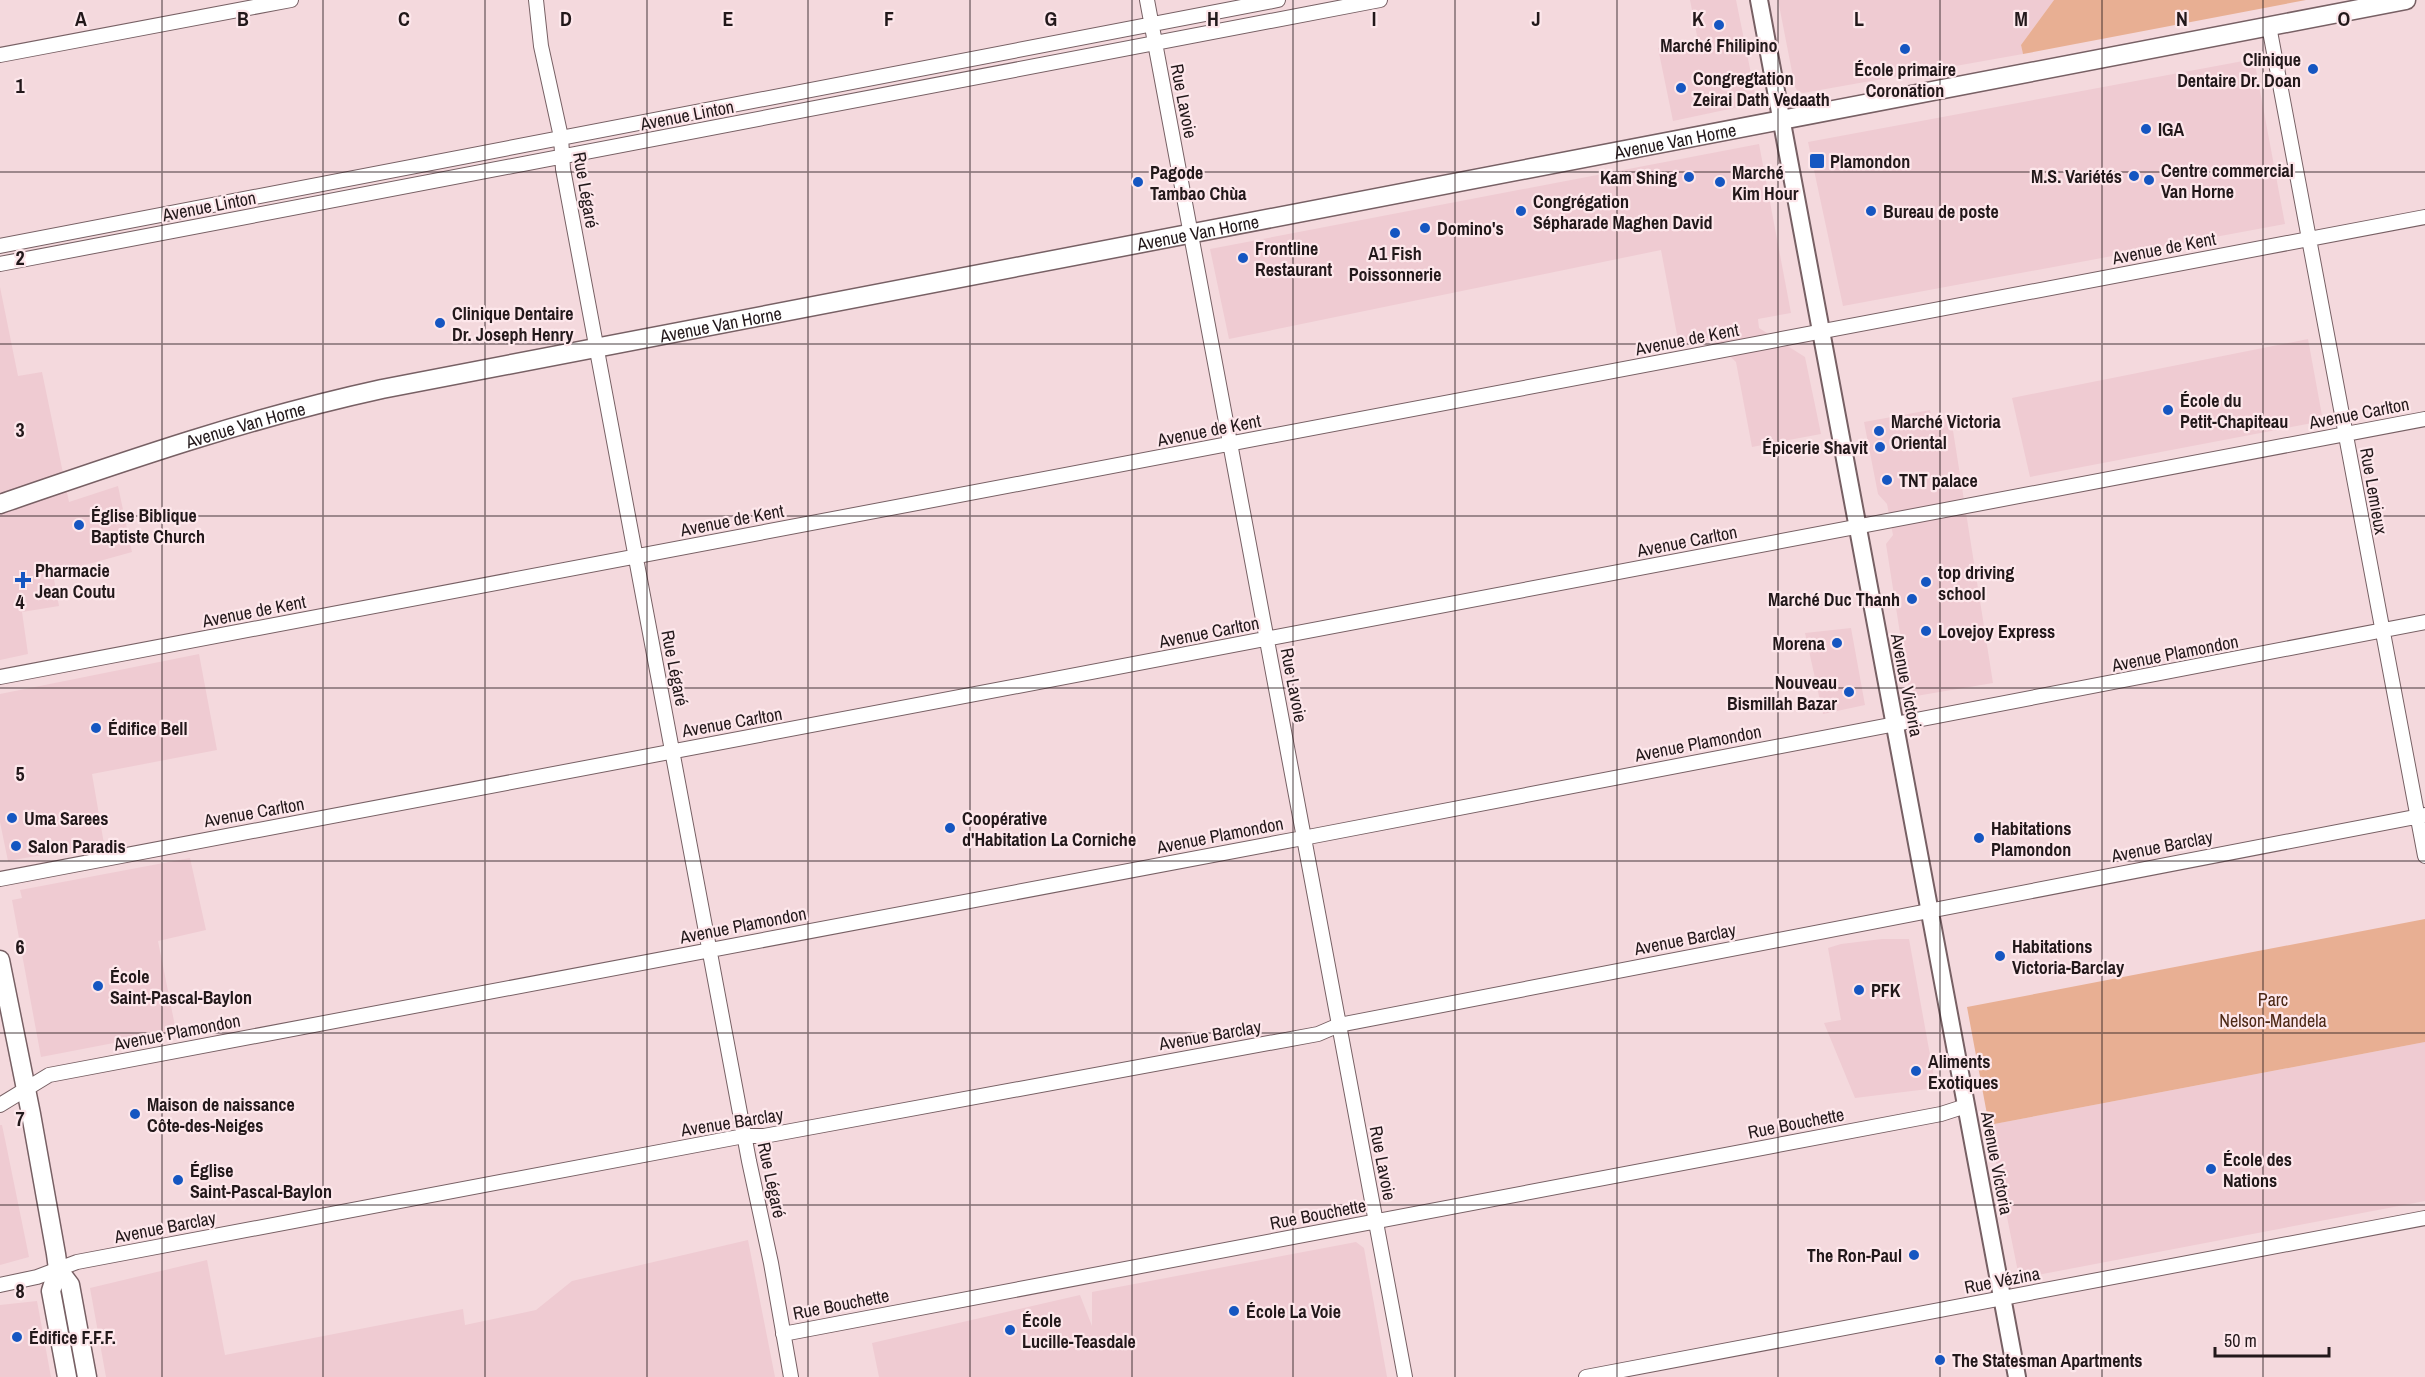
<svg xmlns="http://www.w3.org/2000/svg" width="2425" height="1377" viewBox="0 0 2425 1377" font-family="'Archivo Narrow',sans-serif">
	<rect width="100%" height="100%" fill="#f4d9dd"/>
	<path fill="#efcbd2" d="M 1690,0 L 1736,0 L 1756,98 L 1753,104 L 1673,121 L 1658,48 L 1698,41 Z
		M 1778,0 L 2054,0 L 2021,45 L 2023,54 L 1803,93 L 1798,92 L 1795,87 Z
		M 2254,59 L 2285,224 L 1843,306 L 1808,142 Z
		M 1759,144 L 1791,313 L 1758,319 L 1759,328 L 1805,357 L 1821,434 L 1752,447 L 1736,362 L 1711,338 L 1679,345 L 1661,250 L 1229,339 L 1210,249 Z
		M 0,287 L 18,376 L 42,372 L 69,502 L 118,486 L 132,552 L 53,574 L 59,606 L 22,612 L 28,654 L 0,660 Z
		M 2308,339 L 2323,421 L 2030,477 L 2012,398 Z
		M 1930,410 L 1932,420 L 1951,418 L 1993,683 L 1910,697 L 1886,544 L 1893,535 L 1887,504 L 1878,494 L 1864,422 Z
		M 1851,628 L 1865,705 L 1823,714 L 1805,633 Z
		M 199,654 L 217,750 L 92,774 L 104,844 L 8,861 L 0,822 L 0,694 Z
		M 190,858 L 206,930 L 158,941 L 176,1031 L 41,1057 L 12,900 L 22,898 L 20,890 Z
		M 1882,939 L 1909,939 L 1936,1088 L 1855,1098 L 1824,1023 L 1841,1020 L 1828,948 L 1841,944 Z
		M 2425,1042 L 2425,1201 L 2027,1277 L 2018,1272 L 1991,1137 L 1995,1136 L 1993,1128 L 1989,1129 L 1989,1125 Z
		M 0,1125 L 2,1125 L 7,1149 L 29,1257 L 0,1265 Z
		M 748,1240 L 775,1377 L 106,1377 L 90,1288 L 207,1260 L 225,1355 L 463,1309 L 465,1325 L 536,1310 L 572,1281 Z
		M 1356,1242 L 1364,1248 L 1387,1377 L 879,1377 L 872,1343 L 1080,1295 L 1092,1326 L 1092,1292 Z
		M 37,1301 L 51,1377 L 0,1377 L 0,1305 Z"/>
	<path fill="#e8af93" d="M 2054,0 L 2306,0 L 2023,54 L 2021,45 Z
		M 2425,919 L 2425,1042 L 1989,1125 L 1967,1007 Z"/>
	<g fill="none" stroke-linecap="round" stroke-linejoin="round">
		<g stroke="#776064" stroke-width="16">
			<path id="minor" d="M 536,0 L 541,46 L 561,137 L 563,169 L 749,1161 L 771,1263 L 791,1377
				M 1147,0 L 1405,1377
				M 2269,26 L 2425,856
				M 0,55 L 291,0
				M 0,246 L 1278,0
				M 0,264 L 1380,0
				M 0,677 L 2425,217
				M 0,879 L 2425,419
				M 0,1105 L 49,1075 L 1303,838 L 2425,622
				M 0,1285 L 37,1277 L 77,1262 L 744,1136 L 764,1136 L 1318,1034 L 1339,1025 L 2425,815
				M 783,1334 L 1941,1114 L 1966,1106
				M 1586,1377 L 2425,1218"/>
		</g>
		<g stroke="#776064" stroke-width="20">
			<path id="tertiary" d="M 1759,0 L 2017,1377"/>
		</g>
		<g stroke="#776064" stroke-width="21">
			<g id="secondary">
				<path id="s1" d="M 0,504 C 128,460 249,418 382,389 L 2406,0"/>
				<path d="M 0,960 L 31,1114 L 56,1254 L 58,1269 L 51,1291 L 67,1377"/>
				<path d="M 58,1269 L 70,1285 L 87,1377"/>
			</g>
		</g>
		<use href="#minor" stroke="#fff" stroke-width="14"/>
		<use href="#tertiary" stroke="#fff" stroke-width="16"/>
		<use href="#secondary" stroke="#fff" stroke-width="18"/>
	</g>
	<path fill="none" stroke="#22181a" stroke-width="1.5" stroke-opacity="0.55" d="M 162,0 L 162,1377M 323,0 L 323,1377M 485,0 L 485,1377M 647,0 L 647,1377M 808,0 L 808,1377M 970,0 L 970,1377M 1132,0 L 1132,1377M 1293,0 L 1293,1377M 1455,0 L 1455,1377M 1617,0 L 1617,1377M 1778,0 L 1778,1377M 1940,0 L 1940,1377M 2102,0 L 2102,1377M 2263,0 L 2263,1377M 0,172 L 2425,172M 0,344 L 2425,344M 0,516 L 2425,516M 0,688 L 2425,688M 0,861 L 2425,861M 0,1033 L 2425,1033M 0,1205 L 2425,1205"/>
	<g fill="#1556c1" stroke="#fde7eb" stroke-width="2">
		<circle cx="1719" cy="25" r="6"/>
		<circle cx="1905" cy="49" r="6"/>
		<circle cx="2313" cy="69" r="6"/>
		<circle cx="1681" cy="88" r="6"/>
		<circle cx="2146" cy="129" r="6"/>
		<rect x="1809" y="153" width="16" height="16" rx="3"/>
		<circle cx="2134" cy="176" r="6"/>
		<circle cx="1689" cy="177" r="6"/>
		<circle cx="2149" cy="180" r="6"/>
		<circle cx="1138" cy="182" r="6"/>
		<circle cx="1720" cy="182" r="6"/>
		<circle cx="1521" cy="211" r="6"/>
		<circle cx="1871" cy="211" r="6"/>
		<circle cx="1425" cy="228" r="6"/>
		<circle cx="1395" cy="233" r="6"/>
		<circle cx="1243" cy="258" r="6"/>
		<circle cx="440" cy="323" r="6"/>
		<circle cx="2168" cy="410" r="6"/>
		<circle cx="1879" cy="431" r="6"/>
		<circle cx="1880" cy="447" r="6"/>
		<circle cx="1887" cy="480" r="6"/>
		<circle cx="79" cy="525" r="6"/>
		<path d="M20 571h6v6h6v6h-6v6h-6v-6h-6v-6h6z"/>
		<circle cx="1926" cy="582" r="6"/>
		<circle cx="1912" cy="599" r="6"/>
		<circle cx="1926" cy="631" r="6"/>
		<circle cx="1837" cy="643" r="6"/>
		<circle cx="1849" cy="692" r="6"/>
		<circle cx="96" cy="728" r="6"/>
		<circle cx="12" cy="818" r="6"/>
		<circle cx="950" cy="828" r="6"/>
		<circle cx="1979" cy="838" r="6"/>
		<circle cx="16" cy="846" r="6"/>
		<circle cx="2000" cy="956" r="6"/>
		<circle cx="98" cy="986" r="6"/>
		<circle cx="1859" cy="990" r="6"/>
		<circle cx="1916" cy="1071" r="6"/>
		<circle cx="135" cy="1114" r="6"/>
		<circle cx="2211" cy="1169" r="6"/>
		<circle cx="178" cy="1180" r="6"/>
		<circle cx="1914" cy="1255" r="6"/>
		<circle cx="1234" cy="1311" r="6"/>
		<circle cx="1010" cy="1330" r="6"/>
		<circle cx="17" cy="1337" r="6"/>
		<circle cx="1940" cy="1360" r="6"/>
	</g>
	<g text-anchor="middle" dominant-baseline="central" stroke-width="4.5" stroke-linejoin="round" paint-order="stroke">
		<g font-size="18" font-weight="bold" fill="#22181a" stroke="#fde7eb" text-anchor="start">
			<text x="1719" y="45" text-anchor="middle">Marché Fhilipino</text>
			<text x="2301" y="59" text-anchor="end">Clinique<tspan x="2301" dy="21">Dentaire Dr. Doan</tspan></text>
			<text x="1905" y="69" text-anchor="middle">École primaire<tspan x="1905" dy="21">Coronation</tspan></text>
			<text x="1693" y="78">Congregtation<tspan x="1693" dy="21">Zeirai Dath Vedaath</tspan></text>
			<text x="2158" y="129">IGA</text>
			<text x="1830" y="161">Plamondon</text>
			<text x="2161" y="170">Centre commercial<tspan x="2161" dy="21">Van Horne</tspan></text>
			<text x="1150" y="172">Pagode<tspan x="1150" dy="21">Tambao Chùa</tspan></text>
			<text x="1732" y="172">Marché<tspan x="1732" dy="21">Kim Hour</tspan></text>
			<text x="2122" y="176" text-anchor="end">M.S. Variétés</text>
			<text x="1677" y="177" text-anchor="end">Kam Shing</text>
			<text x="1533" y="201">Congrégation<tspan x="1533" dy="21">Sépharade Maghen David</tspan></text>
			<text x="1883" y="211">Bureau de poste</text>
			<text x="1437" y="228">Domino's</text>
			<text x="1255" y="248">Frontline<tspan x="1255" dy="21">Restaurant</tspan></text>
			<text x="1395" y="253" text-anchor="middle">A1 Fish<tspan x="1395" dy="21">Poissonnerie</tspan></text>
			<text x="452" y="313">Clinique Dentaire<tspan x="452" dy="21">Dr. Joseph Henry</tspan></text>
			<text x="2180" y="400">École du<tspan x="2180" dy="21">Petit-Chapiteau</tspan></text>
			<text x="1891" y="421">Marché Victoria<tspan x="1891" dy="21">Oriental</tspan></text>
			<text x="1868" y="447" text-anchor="end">Épicerie Shavit</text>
			<text x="1899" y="480">TNT palace</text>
			<text x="91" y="515">Église Biblique<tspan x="91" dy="21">Baptiste Church</tspan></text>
			<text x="35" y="570">Pharmacie<tspan x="35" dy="21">Jean Coutu</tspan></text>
			<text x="1938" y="572">top driving<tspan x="1938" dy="21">school</tspan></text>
			<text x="1900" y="599" text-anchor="end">Marché Duc Thanh</text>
			<text x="1938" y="631">Lovejoy Express</text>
			<text x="1825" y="643" text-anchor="end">Morena</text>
			<text x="1837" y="682" text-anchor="end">Nouveau<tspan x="1837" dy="21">Bismillah Bazar</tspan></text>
			<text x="108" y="728">Édifice Bell</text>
			<text x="24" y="818">Uma Sarees</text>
			<text x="962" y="818">Coopérative<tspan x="962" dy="21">d'Habitation La Corniche</tspan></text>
			<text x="1991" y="828">Habitations<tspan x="1991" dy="21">Plamondon</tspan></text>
			<text x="28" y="846">Salon Paradis</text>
			<text x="2012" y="946">Habitations<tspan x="2012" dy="21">Victoria-Barclay</tspan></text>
			<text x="110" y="976">École<tspan x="110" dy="21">Saint-Pascal-Baylon</tspan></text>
			<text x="1871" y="990">PFK</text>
			<text x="1928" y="1061">Aliments<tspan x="1928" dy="21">Exotiques</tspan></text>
			<text x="147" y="1104">Maison de naissance<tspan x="147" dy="21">Côte-des-Neiges</tspan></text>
			<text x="2223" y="1159">École des<tspan x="2223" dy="21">Nations</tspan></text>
			<text x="190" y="1170">Église<tspan x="190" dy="21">Saint-Pascal-Baylon</tspan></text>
			<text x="1902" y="1255" text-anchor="end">The Ron-Paul</text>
			<text x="1246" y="1311">École La Voie</text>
			<text x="1022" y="1320">École<tspan x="1022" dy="21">Lucille-Teasdale</tspan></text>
			<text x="29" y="1337">Édifice F.F.F.</text>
			<text x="1952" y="1360">The Statesman Apartments</text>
		</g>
		<g font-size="18" fill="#22181a" stroke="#fde7eb">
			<text transform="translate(1184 101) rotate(79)">Rue Lavoie</text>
			<text transform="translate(687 115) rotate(-11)">Avenue Linton</text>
			<text stroke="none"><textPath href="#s1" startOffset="1716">Avenue Van Horne</textPath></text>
			<text transform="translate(586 190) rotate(80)">Rue Légaré</text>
			<text transform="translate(209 206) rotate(-11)">Avenue Linton</text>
			<text stroke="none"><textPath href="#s1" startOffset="1230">Avenue Van Horne</textPath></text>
			<text transform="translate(2164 248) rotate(-11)">Avenue de Kent</text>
			<text stroke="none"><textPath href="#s1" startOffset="744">Avenue Van Horne</textPath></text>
			<text transform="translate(1687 339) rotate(-11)">Avenue de Kent</text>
			<text transform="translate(2359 413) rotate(-11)">Avenue Carlton</text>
			<text stroke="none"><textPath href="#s1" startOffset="258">Avenue Van Horne</textPath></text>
			<text transform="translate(1209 430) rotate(-11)">Avenue de Kent</text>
			<text transform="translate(2374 491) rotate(80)">Rue Lemieux</text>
			<text transform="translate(732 520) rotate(-11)">Avenue de Kent</text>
			<text transform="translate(1687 541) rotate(-11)">Avenue Carlton</text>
			<text transform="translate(254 611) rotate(-11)">Avenue de Kent</text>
			<text transform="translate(1209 632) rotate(-11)">Avenue Carlton</text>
			<text transform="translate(2175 653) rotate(-11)">Avenue Plamondon</text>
			<text transform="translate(675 668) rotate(79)">Rue Légaré</text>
			<text transform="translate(1294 685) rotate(79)">Rue Lavoie</text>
			<text transform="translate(1907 685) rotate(79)">Avenue Victoria</text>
			<text transform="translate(732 722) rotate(-10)">Avenue Carlton</text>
			<text transform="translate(1698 743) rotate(-11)">Avenue Plamondon</text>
			<text transform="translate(254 812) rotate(-10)">Avenue Carlton</text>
			<text transform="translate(1220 835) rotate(-11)">Avenue Plamondon</text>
			<text transform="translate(2162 846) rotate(-11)">Avenue Barclay</text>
			<text transform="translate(743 925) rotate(-11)">Avenue Plamondon</text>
			<text transform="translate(1685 939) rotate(-11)">Avenue Barclay</text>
			<text transform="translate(177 1032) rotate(-11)">Avenue Plamondon</text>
			<text transform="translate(1210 1035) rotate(-10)">Avenue Barclay</text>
			<text transform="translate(732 1122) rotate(-9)">Avenue Barclay</text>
			<text transform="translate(1796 1123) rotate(-11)">Rue Bouchette</text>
			<text transform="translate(1383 1163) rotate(79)">Rue Lavoie</text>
			<text transform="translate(1997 1163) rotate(79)">Avenue Victoria</text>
			<text transform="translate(772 1180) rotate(78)">Rue Légaré</text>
			<text transform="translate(1318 1214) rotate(-11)">Rue Bouchette</text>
			<text transform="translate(165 1227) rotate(-11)">Avenue Barclay</text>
			<text transform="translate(2002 1280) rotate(-11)">Rue Vézina</text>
			<text transform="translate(841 1304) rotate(-11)">Rue Bouchette</text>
		</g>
		<g font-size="18" fill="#4c2815" stroke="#fde7eb">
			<text x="2273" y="999">Parc<tspan x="2273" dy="21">Nelson-Mandela</tspan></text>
		</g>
	</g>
	<g font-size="20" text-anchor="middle" font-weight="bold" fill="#22181a" stroke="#fde7eb" stroke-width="4.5" stroke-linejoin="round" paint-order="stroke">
		<text x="81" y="26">A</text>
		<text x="243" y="26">B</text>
		<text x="404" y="26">C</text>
		<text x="566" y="26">D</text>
		<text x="728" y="26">E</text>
		<text x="889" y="26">F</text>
		<text x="1051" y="26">G</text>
		<text x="1213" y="26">H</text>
		<text x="1374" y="26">I</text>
		<text x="1536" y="26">J</text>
		<text x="1698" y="26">K</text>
		<text x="1859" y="26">L</text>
		<text x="2021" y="26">M</text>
		<text x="2182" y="26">N</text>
		<text x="2344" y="26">O</text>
		<text x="20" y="93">1</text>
		<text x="20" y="265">2</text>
		<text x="20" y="437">3</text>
		<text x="20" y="609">4</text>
		<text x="20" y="781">5</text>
		<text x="20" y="954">6</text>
		<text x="20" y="1126">7</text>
		<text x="20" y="1298">8</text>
	</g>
	<path d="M2215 1347v9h114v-9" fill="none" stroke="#22181a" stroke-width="3"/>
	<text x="2224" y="1347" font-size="18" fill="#22181a" stroke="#fde7eb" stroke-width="4.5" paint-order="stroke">50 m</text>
</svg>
